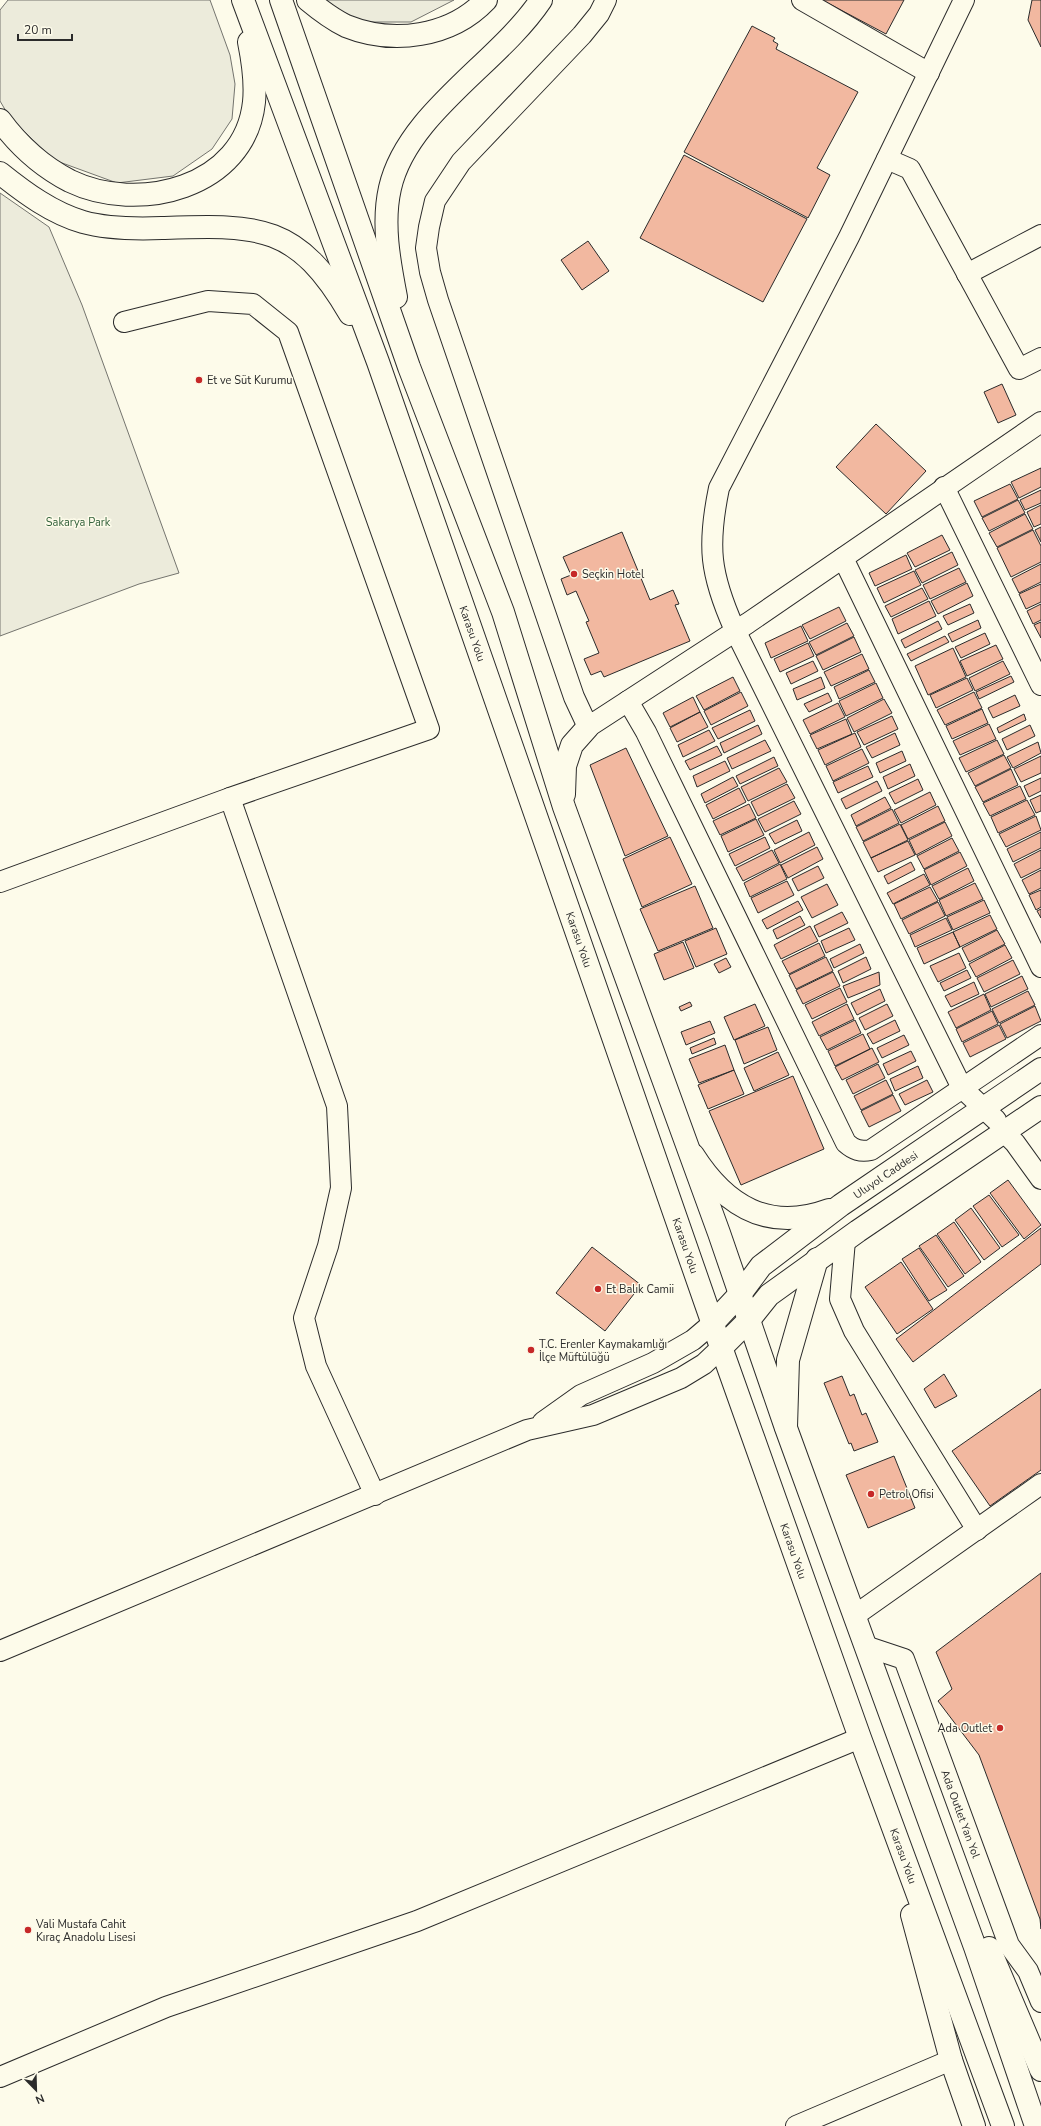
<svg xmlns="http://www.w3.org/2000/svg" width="1041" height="2126" viewBox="0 0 1041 2126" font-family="'Nunito Sans',sans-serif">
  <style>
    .green { fill: #ecebdb; stroke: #74746e }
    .building { fill: #f2b8a0; stroke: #2b2b2b }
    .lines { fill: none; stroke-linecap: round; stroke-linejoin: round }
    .minor-casing { stroke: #2b2b2b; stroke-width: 22 }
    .major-casing { stroke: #2b2b2b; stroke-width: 24 }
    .highway-casing { stroke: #2b2b2b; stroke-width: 24 }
    .minor { stroke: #fdfbea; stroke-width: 20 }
    .major { stroke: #fdfbea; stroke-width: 22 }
    .highway { stroke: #fdfbea; stroke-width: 22 }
    .poi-dot { fill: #c62828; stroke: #fdfbea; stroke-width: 1.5 }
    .labels { text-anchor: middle; stroke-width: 3; stroke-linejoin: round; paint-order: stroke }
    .poi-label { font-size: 11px; fill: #2b2b2b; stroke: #fdfbea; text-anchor: start }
    .park-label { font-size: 11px; fill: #34623c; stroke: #fdfbea }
    .street-label { font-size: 11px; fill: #2b2b2b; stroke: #fdfbea }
  </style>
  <rect width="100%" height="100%" fill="#fdfbea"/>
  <!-- green -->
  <path class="green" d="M8,0H210L230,55L235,84L232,119L212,149L173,176L117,183L54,160L10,118L0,101V10Z
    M321,0H454L411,22H362Z
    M0,193L49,227L82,305L179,573L139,584L0,636Z"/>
  <!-- building -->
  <path class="building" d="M822,0H904L886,34Z
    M1032,0H1041V47L1028,20Z
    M752,26L775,38L773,41L778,44L776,49L858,92L817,168L830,175L808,218L684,152Z
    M684,155L807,219L763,302L640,238Z
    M588,241L609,271L582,290L561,260Z
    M1002,384L1016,415L998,423L984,392Z
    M876,424L926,471L886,514L836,467Z
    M1041,468V487L1019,498L1011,482Z
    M1010,484L1018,499L982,517L974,501Z
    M1041,490V503L1025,510L1020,500Z
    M1018,500L1025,513L989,531L982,518Z
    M1041,505V524L1034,527L1027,512Z
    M1025,514L1033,529L997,547L989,533Z
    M1041,527V542L1035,530Z
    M1033,530L1041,546V562L1011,577L997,548Z
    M622,532L650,600L673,590L679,604L675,605L690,641L604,677L601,671L591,675L584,659L599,653L586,622L589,621L576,591L567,595L561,579L571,575L563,557Z
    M942,535L950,550L915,567L907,553Z
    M952,552L958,565L922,583L915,570Z
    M906,555L912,569L875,586L869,573Z
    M1041,564V582L1019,593L1012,579Z
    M959,568L966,582L930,599L923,585Z
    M914,571L921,585L884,603L877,588Z
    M967,583L973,596L938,614L931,601Z
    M1041,584V602L1026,609L1019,594Z
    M922,588L928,599L891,617L885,606Z
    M929,601L936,616L898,634L892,619Z
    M970,604L974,613L948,625L943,616Z
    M1041,604V620L1033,624L1027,611Z
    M839,607L846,621L810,639L802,625Z
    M978,620L981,628L952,642L948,634Z
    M938,621L942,629L905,648L901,640Z
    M1041,622V638L1034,625Z
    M847,623L854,636L816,655L809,642Z
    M801,626L808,641L771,658L765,643Z
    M985,633L990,644L961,658L955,647Z
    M945,636L949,642L911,661L907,654Z
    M854,637L861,652L823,670L816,656Z
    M808,643L814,656L780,672L774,659Z
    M996,645L1003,659L967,676L960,661Z
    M953,648L966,677L928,695L915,666Z
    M862,654L869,669L831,686L824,672Z
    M813,661L818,671L791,684L786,673Z
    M1003,661L1010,674L975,691L969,678Z
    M869,670L875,682L839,699L834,687Z
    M1011,676L1014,682L979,699L976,692Z
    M733,677L740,691L704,710L696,696Z
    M821,677L825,688L797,700L793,689Z
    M967,678L973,690L936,708L930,695Z
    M876,683L883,698L846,716L839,701Z
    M741,692L748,706L711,725L704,711Z
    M974,692L982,708L945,725L937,710Z
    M828,693L832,701L809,712L804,704Z
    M1015,695L1020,706L993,718L988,708Z
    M693,697L700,712L670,727L663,713Z
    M884,699L892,713L854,732L847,718Z
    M838,703L845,717L810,734L803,720Z
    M982,709L988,723L952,739L946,726Z
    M750,710L755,721L718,739L712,728Z
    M700,712L708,727L677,742L670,728Z
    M1024,714L1026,720L999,733L997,728Z
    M892,716L898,729L864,745L857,732Z
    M846,719L852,734L817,749L810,735Z
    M989,724L996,739L960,755L953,741Z
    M758,725L762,734L724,753L720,743Z
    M1030,725L1035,736L1007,750L1002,739Z
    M709,730L715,741L683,757L678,745Z
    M855,733L861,747L825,765L818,750Z
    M895,733L900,745L872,758L866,747Z
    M765,740L771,751L732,769L727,758Z
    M997,740L1004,754L966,772L959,758Z
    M1038,742L1041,753L1013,768L1007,757Z
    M717,746L722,755L690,770L685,761Z
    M626,748L668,836L625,856L590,765Z
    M862,749L869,763L833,781L826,766Z
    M902,751L906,761L880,773L876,763Z
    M1004,755L1011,768L975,786L968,773Z
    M1041,756V773L1021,782L1014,769Z
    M774,757L778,766L740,784L736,776Z
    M725,761L730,771L697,787L693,776Z
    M910,764L915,776L888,789L883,777Z
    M868,766L873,777L838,793L833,782Z
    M779,768L787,782L748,801L741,787Z
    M1011,769L1018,785L983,802L975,787Z
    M733,777L738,786L705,803L701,794Z
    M1041,778V791L1029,797L1024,786Z
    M918,779L923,790L895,804L889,793Z
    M877,781L882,791L846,809L841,799Z
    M787,784L795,798L758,816L751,802Z
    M1020,786L1026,799L990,816L983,803Z
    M739,788L746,802L713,819L706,805Z
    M930,792L936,805L901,823L894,810Z
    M1041,795V811L1036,813L1030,800Z
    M885,797L891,808L856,826L851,815Z
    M1027,800L1035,815L998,833L991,817Z
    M794,801L801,814L765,832L758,819Z
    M749,804L756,818L720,835L713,821Z
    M938,806L945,821L908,839L901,825Z
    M892,809L899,823L863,841L856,827Z
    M1036,816L1041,830L1006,847L999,834Z
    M756,819L764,835L728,852L721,836Z
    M797,820L802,831L775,844L769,834Z
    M945,822L952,836L916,855L909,840Z
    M900,824L908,840L871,858L863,842Z
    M809,832L815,845L780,863L774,850Z
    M1041,832V848L1013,862L1007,849Z
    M670,837L692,884L642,907L623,859Z
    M765,837L770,848L735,866L729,854Z
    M952,838L959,851L924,869L917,856Z
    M908,841L915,855L878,872L871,858Z
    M817,847L823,859L788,878L781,865Z
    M772,850L779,863L743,881L736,868Z
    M1041,850V868L1021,878L1014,864Z
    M960,852L967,866L931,885L924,870Z
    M911,862L915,870L888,884L884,876Z
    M780,864L787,879L750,897L744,883Z
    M818,866L824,878L798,891L792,879Z
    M968,868L974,881L939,899L932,886Z
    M1041,870V888L1029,894L1022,880Z
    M924,874L930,885L893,904L887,893Z
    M787,881L794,895L758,913L751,898Z
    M975,883L983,899L946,916L939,900Z
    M827,884L838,905L812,918L801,897Z
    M695,886L713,928L658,951L640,909Z
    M930,887L938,901L901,919L894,904Z
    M1041,890V907L1036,910L1029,895Z
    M984,900L990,913L953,930L947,917Z
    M798,901L803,910L767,929L762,920Z
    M938,902L945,916L909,934L902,920Z
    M1041,909V918L1037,911Z
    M842,912L848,923L819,937L814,926Z
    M990,915L997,929L960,947L953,932Z
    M800,916L805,925L777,939L773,930Z
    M946,918L952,930L915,947L910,935Z
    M810,926L818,941L781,959L774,945Z
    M716,928L727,954L696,967L685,941Z
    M849,928L855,940L826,953L821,941Z
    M997,930L1005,944L969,962L962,948Z
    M953,932L960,947L924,964L917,948Z
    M683,942L694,968L664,980L654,954Z
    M819,943L825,956L789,974L782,961Z
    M860,944L864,953L834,968L830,959Z
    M1005,945L1012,958L976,977L969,964Z
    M959,953L966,968L938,982L930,966Z
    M826,957L833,971L796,989L789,975Z
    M866,957L871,969L843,983L838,971Z
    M726,958L731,967L719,973L714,964Z
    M1013,960L1020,974L984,992L977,978Z
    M967,970L971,978L944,991L940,983Z
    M833,972L840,986L803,1004L796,990Z
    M879,972L880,985L848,998L843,986Z
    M1022,976L1028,989L991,1007L985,994Z
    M974,982L979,994L951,1007L945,996Z
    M840,988L847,1002L812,1019L805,1005Z
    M880,989L885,1001L857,1015L851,1003Z
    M1028,991L1035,1005L999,1023L992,1009Z
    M984,994L991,1010L956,1028L948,1012Z
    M690,1002L692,1006L681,1011L679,1007Z
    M755,1004L765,1026L734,1040L724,1017Z
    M847,1004L854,1019L819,1036L812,1022Z
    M887,1004L893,1016L865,1030L859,1018Z
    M1035,1006L1041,1021L1007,1038L1000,1024Z
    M992,1011L998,1024L962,1042L956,1029Z
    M855,1020L861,1033L827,1050L820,1037Z
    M895,1020L900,1031L873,1044L867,1034Z
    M710,1021L715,1033L686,1045L681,1032Z
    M999,1025L1006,1039L970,1057L963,1043Z
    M768,1027L777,1050L744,1064L735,1040Z
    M863,1034L870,1049L835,1066L828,1051Z
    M904,1035L909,1045L882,1058L877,1048Z
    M714,1038L716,1044L692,1054L690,1048Z
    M725,1045L734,1070L699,1083L689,1059Z
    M872,1048L879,1062L842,1080L835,1067Z
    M911,1051L916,1061L888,1075L883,1064Z
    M778,1052L789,1075L754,1091L744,1068Z
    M878,1064L885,1078L853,1094L846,1080Z
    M918,1066L923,1078L895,1091L890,1079Z
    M734,1070L744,1094L708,1109L698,1085Z
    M793,1076L824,1149L741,1185L709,1111Z
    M886,1080L893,1094L861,1110L854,1096Z
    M927,1080L933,1092L905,1105L899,1094Z
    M893,1095L901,1111L869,1127L861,1111Z
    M1008,1180L1041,1225L1024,1239L990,1193Z
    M989,1195L1019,1235L1002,1247L973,1206Z
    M971,1208L1000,1248L984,1260L955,1220Z
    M954,1222L981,1262L965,1274L937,1234Z
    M1041,1228V1264L913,1362L896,1339Z
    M936,1235L964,1276L948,1287L919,1246Z
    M592,1247L641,1285L605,1331L556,1293Z
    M919,1248L947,1290L929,1301L902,1259Z
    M901,1262L933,1309L897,1334L865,1287Z
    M944,1374L957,1396L935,1408L924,1389Z
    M842,1376L850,1396L854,1394L862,1415L866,1413L878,1442L854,1451L851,1443L849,1444L824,1383Z
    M1041,1389V1470L990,1506L952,1451Z
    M894,1456L915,1508L868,1528L846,1475Z
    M1041,1573V1929L1040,1919L979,1755L938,1701L952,1689L936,1652Z"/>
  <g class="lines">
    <defs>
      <g id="minor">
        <path d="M606,0L599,14L582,35L461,162L435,201L429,227L426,248L430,272L438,300L574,697L588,727L748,623L1041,422"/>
        <path d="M802,0L929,73"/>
        <path d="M964,0L849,237L719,488C707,546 710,574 734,628L962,1088L996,1120"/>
        <path d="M887,159L910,169L1019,369L1041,358"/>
        <path d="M967,274L1041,235"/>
        <path d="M124,322L208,301L253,304L288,332L429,729L230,798L337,1106L341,1188L328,1246L304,1318L316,1366L375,1495"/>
        <path d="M944,487L1041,685"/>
        <path d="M843,558L1041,967"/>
        <path d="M628,701L646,732L846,1143C854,1150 860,1152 871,1150L1041,1035"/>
        <path d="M0,882L230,798"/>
        <path d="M1003,1131L1015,1143L1041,1179"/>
        <path d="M845,1240L840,1299L854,1331L977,1530"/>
        <path d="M543,1422L581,1395L653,1363L693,1340L713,1323"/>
        <path d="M854,1616L1041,1484"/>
        <path id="s1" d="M865,1646L904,1659L1009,1945L1028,1971L1041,2002"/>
        <path d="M0,1651L527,1430L593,1415L681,1378L704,1364L722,1347"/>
        <path d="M0,2077L166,2007L417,1921L860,1738"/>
        <path d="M796,2126L951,2060"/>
      </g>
      <g id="major">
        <path d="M693,1155C726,1207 769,1232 829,1210"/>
        <path id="s2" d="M713,1323L741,1293L761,1266L841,1205L1041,1069"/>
        <path d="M722,1347L749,1320L769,1295L858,1231L1041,1107"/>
        <path d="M786,1427L788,1360L817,1259"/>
        <path d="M951,2060L974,2126"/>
      </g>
      <g id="highway">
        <path id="s3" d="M243,0L378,362L716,1333L860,1738L1003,2126"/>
        <path d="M281,0L409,367L503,612L564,807L719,1233L786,1428L975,1947L1036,2126"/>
        <path d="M308,0C320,10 332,19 346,26C393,45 451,37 486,0"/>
        <path d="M0,120C19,146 41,166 70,181C138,214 245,188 254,102C256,82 253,62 249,42"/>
        <path d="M0,173C25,193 52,213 83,222C108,229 136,229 162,228C259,225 297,223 350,314"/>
        <path d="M396,297C389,261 382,223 390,188C407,113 499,63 541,0"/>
        <path d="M564,794L565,766L572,745L588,727"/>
        <path d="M912,1915L951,2060"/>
        <path d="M989,1948L1041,2070"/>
      </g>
    </defs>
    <!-- minor casing -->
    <use href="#minor" class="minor-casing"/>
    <!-- major casing -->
    <use href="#major" class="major-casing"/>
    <!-- highway casing -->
    <use href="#highway" class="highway-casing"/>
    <!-- minor -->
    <use href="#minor" class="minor"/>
    <!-- major -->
    <use href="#major" class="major"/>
    <!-- highway -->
    <use href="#highway" class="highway"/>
  </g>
  <!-- markers -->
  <g class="poi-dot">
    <circle cx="199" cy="380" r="4"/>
    <circle cx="574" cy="574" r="4"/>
    <circle cx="598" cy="1289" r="4"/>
    <circle cx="531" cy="1350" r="4"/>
    <circle cx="871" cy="1494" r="4"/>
    <circle cx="1000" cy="1728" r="4"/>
    <circle cx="28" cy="1930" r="4"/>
  </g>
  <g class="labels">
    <!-- poi labels -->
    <g class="poi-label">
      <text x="207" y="384">Et ve Süt Kurumu</text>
      <text x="582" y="578">Seçkin Hotel</text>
      <text x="606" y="1293">Et Balık Camii</text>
      <text x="539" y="1348">T.C. Erenler Kaymakamlığı<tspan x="539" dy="13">İlçe Müftülüğü</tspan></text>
      <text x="879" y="1498">Petrol Ofisi</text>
      <text x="992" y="1732" text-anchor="end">Ada Outlet</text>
      <text x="36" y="1928">Vali Mustafa Cahit<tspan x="36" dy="13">Kıraç Anadolu Lisesi</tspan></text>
    </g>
    <!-- park labels -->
    <g class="park-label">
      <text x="78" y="526">Sakarya Park</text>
    </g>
    <!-- street labels -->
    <g class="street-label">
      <text dy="4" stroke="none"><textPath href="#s3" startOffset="674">Karasu Yolu</textPath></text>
      <text dy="4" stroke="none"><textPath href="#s3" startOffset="998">Karasu Yolu</textPath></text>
      <text dy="4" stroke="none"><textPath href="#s2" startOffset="229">Uluyol Caddesi</textPath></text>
      <text dy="4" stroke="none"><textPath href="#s3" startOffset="1322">Karasu Yolu</textPath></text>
      <text dy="4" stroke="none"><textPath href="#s3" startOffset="1646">Karasu Yolu</textPath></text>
      <text dy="4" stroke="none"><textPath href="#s1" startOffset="206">Ada Outlet Yan Yol</textPath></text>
      <text dy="4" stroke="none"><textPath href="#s3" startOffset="1970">Karasu Yolu</textPath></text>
    </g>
  </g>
  <!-- north arrow -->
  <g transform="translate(36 2090) rotate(157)" stroke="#fdfbea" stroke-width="3" paint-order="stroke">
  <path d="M0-3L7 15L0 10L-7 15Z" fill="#2b2b2b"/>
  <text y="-6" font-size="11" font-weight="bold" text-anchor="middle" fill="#2b2b2b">N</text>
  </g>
  <!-- scale -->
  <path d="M18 34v6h54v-6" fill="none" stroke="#2b2b2b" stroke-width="2"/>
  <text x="24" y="34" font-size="12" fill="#2b2b2b" stroke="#fdfbea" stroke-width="3" paint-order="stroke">20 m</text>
</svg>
